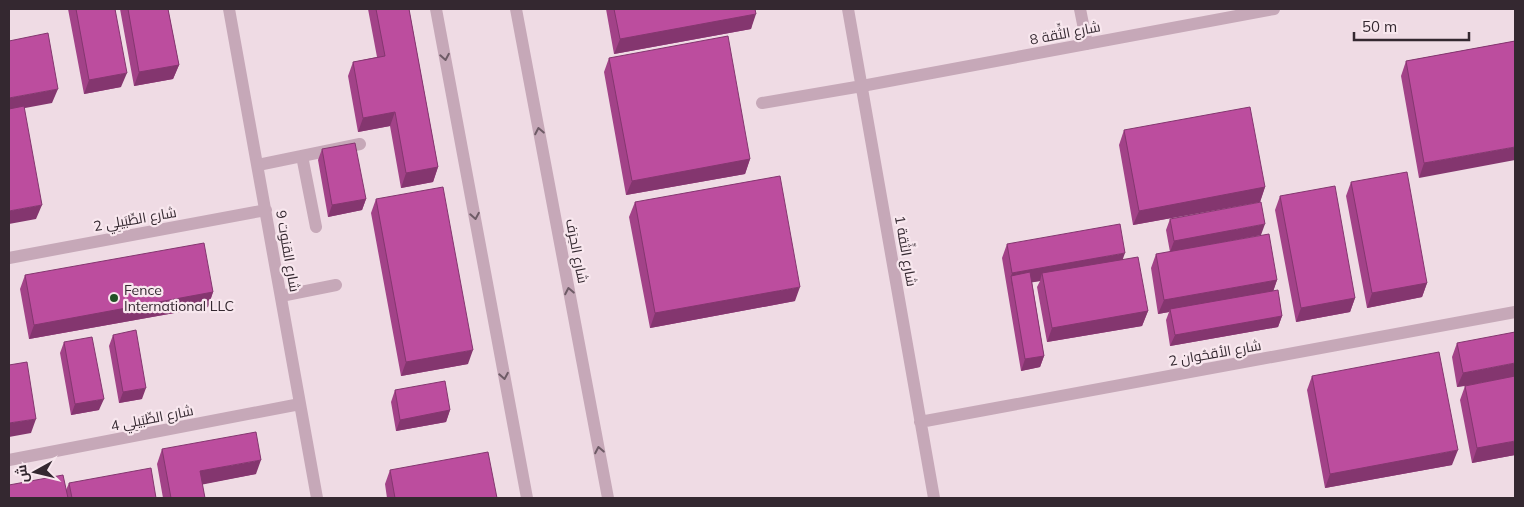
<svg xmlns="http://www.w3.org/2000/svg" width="1524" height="507" viewBox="0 0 1524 507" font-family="Mulish,Cairo,sans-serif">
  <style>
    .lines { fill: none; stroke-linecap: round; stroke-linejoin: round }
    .minor { stroke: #c6a8b8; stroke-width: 12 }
    .wall { fill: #a24288 }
    .shaded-wall { fill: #84366f }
    .building { fill: #bc4d9e; stroke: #84366f }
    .oneway { stroke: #6e5b66 }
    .poi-dot { fill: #215225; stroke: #f8e7ee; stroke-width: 2 }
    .labels { text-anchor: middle; stroke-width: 4.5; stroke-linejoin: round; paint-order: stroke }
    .street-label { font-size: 14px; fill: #342830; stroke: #f8e7ee }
    .poi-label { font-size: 14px; fill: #342830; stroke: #f8e7ee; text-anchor: start }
  </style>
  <rect width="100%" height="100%" fill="#efdbe4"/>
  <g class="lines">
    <!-- minor -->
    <path class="minor" d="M229,9L317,498
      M436,9L527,498
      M516,9L608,498
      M848,9L934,498
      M1080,9L1087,44
      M762,103L862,86L1274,9
      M302,156L316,227
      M258,165L360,144
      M9,258L266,210
      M281,296L336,285
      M920,422L1515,312
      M9,460L300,404"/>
  </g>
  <!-- wall -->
  <path class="wall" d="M68,9H115L121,87L84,94Z
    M120,9H168L179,65L173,79L134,86Z
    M368,9H409L438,167L433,182L401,188L390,126L358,132L348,76L353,62L377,57Z
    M606,9H755L751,29L614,54Z
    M1515,41L1419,178L1401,76L1406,61Z
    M609,58L750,159L745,174L626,195L604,72Z
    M1124,130L1265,187L1260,202L1133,225L1119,145Z
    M322,149L366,199L362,210L328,217L318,160Z
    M1351,182L1427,283L1422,297L1367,308L1346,196Z
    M1280,196L1355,298L1350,312L1296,322L1275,210Z
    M376,199L468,364L401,376L371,213Z
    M635,202L795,301L650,328L629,217Z
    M1170,219L1261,235L1198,247L1277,280L1273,291L1282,316L1278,327L1170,346L1166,320L1169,312L1158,314L1151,268L1156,254L1170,252L1166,230Z
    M1007,244L1123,259L1148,311L1142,326L1047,342L1037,287L1040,281L1032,282L1044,356L1040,367L1021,371L1002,258Z
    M25,275L213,292L208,307L29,339L20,289Z
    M113,335L142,399L119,403L109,346Z
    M64,342L99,410L71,415L60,353Z
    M1457,343L1515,455L1472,463L1460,400L1465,386L1457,387L1452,357Z
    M1312,376L1452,465L1325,488L1307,390Z
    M395,390L450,410L446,422L396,431L391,402Z
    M162,449L256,474L202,484L205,498H163L157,464Z
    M390,470L497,498H387L385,484Z
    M69,483L156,498H9L66,490Z"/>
  <!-- shaded-wall -->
  <path class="shaded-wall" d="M756,14L751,29L614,54L620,39Z
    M179,65L173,79L134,86L139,72Z
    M127,73L121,87L84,94L89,80Z
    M58,89L52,103L9,111V98Z
    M395,112L390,126L358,132L363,118Z
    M1515,147V160L1419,178L1424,163Z
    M750,159L745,174L626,195L632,181Z
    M438,167L433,182L401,188L406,173Z
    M1265,187L1260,202L1133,225L1139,211Z
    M366,199L362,210L328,217L332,205Z
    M42,205L36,219L9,224V211Z
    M1265,224L1261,235L1170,252L1174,241Z
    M1125,253L1120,267L1042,273L1040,281L1012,286L1011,276L1012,273Z
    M1277,280L1272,295L1170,309L1169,312L1158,314L1164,300Z
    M1427,283L1422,297L1367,308L1372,293Z
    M800,287L795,301L650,328L655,313Z
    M213,292L208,307L29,339L34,325Z
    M1355,298L1350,312L1296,322L1301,308Z
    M1148,311L1142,326L1047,342L1052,328Z
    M1282,316L1278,327L1170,346L1175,335Z
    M473,350L468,364L401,376L406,362Z
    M1044,356L1040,367L1021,371L1025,359Z
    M1515,363V377L1457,387L1463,373Z
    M146,388L142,399L119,403L123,392Z
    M104,399L99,410L71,415L75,404Z
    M450,410L446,422L396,431L400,420Z
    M36,419L31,433L9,437V423Z
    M1515,441V455L1472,463L1477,448Z
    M1458,450L1452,465L1325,488L1330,474Z
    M261,460L256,474L195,486L200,471Z"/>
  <!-- building -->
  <path class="building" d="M76,9H115L127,73L89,80Z
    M128,9H168L179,65L139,72Z
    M376,9H409L438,167L406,173L395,112L363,118L353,62L385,56Z
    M614,9H755L756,14L620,39Z
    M48,33L58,89L9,98V41Z
    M728,36L750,159L632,181L609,58Z
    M1515,41V147L1424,163L1406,61Z
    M24,106L42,205L9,211V109Z
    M1250,107L1265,187L1139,211L1124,130Z
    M355,143L366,199L332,205L322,149Z
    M1407,172L1427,283L1372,293L1351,182Z
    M780,176L800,287L655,313L635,202Z
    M1335,186L1355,298L1301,308L1280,196Z
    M443,187L473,350L406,362L376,199Z
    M1261,202L1265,224L1174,241L1170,219Z
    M1120,224L1125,253L1012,273L1007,244Z
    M1269,234L1277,280L1164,300L1156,254Z
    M204,243L213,292L34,325L25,275Z
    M1138,257L1148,311L1052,328L1042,273Z
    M1030,272L1044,356L1025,359L1011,276Z
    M1278,290L1282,316L1175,335L1170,309Z
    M136,330L146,388L123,392L113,335Z
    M1515,332V363L1463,373L1457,343Z
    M92,337L104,399L75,404L64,342Z
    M1439,352L1458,450L1330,474L1312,376Z
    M27,362L36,419L9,423V365Z
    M1515,376V441L1477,448L1465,386Z
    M445,381L450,410L400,420L395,390Z
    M256,432L261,460L200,471L205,498H171L162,449Z
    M488,452L497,498H395L390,470Z
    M151,468L156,498H72L69,483Z
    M63,475L68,498H9V485Z"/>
  <!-- one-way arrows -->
  <defs><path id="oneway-chevron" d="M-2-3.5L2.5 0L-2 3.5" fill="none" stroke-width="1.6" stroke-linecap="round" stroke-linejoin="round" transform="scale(1.25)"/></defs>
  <g class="oneway">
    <use href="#oneway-chevron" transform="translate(445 57) rotate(80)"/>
    <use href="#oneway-chevron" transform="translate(539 131) rotate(-101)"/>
    <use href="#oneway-chevron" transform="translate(475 216) rotate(80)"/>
    <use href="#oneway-chevron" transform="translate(569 291) rotate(-101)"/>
    <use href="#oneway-chevron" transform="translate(504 376) rotate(80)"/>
    <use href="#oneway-chevron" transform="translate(599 450) rotate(-101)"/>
  </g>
  <!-- markers -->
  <circle class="poi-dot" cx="114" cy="298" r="5"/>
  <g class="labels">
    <!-- street labels -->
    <g class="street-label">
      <text transform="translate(1065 33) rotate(-11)" y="5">شارع الثِّقة 8</text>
      <text transform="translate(135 219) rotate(-10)" y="5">شارع الطِّبَيلِي 2</text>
      <text transform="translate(288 251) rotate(80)" y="5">شارع القنوت 9</text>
      <text transform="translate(577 251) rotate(79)" y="5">شارع الحِرَف</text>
      <text transform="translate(906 251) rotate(80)" y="5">شارع الثِّقة 1</text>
      <text transform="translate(1215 353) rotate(-10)" y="5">شارع الأقحُوان 2</text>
      <text transform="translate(152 418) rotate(-11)" y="5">شارع الطِّبَيلِي 4</text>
    </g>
    <!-- poi labels -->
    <g class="poi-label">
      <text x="124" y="295">Fence<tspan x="124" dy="16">International LLC</tspan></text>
    </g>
  </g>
  <!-- border -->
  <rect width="1524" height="507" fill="none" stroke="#342830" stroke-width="20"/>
  <!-- north arrow -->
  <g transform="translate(35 472) rotate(262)" stroke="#f8e7ee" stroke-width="4" paint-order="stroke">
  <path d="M0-4L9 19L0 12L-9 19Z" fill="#342830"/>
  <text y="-8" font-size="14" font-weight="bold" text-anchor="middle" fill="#342830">ش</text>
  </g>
  <!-- scale -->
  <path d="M1354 32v8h115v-8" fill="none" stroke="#342830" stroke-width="2.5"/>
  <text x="1362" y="32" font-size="15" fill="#342830" stroke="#f8e7ee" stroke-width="4" paint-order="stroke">50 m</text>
</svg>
